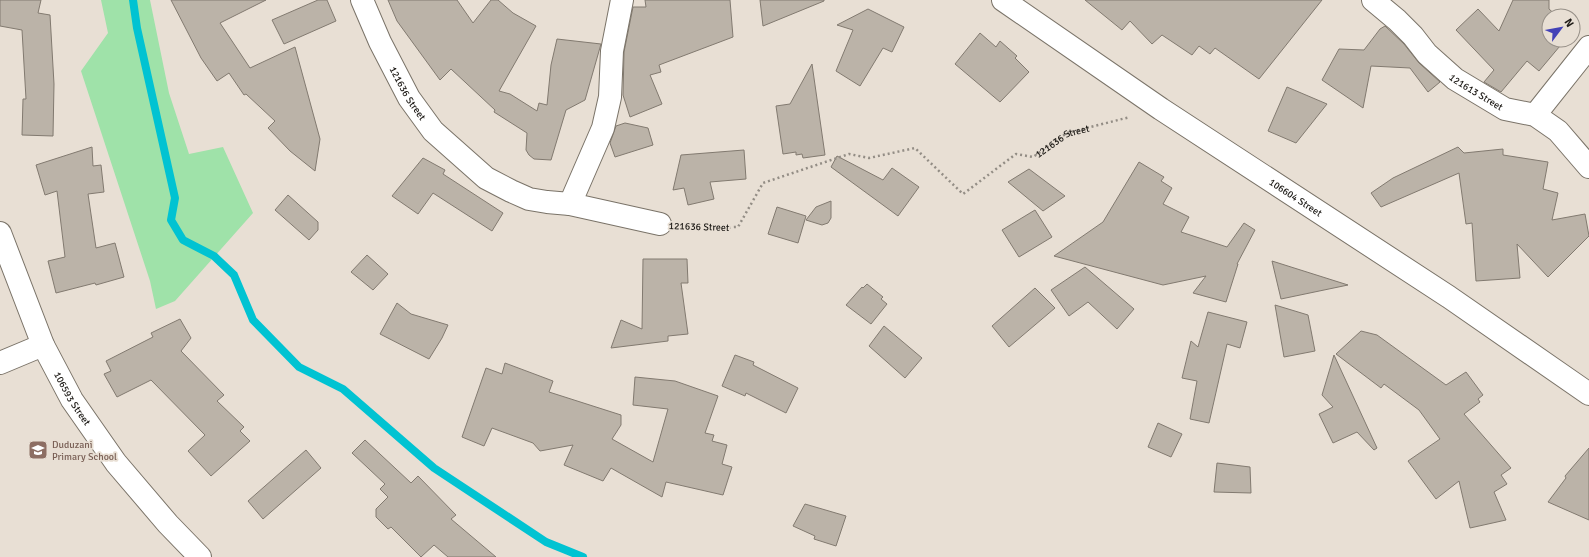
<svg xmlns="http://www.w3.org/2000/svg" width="1589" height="557" viewBox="0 0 1589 557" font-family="Signika,sans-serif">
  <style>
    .green { fill: #9fe2a9 }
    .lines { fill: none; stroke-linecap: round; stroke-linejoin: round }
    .stream { stroke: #01c3d2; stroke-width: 8 }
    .building { fill: #bbb3a8; stroke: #827a70 }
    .street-casing { stroke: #7a7368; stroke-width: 24 }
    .path { stroke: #938d85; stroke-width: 2.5; stroke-dasharray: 2 3; stroke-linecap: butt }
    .street { stroke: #fff; stroke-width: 22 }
    .labels { text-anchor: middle; stroke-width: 3.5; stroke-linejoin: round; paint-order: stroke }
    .street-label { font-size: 10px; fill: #1d1a16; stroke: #e8dfd4 }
    .education-label { font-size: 10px; fill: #785e54; stroke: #e8dfd4; text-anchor: start }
  </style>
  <rect width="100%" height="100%" fill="#e8dfd4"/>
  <!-- green -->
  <path class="green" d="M101,0H150L169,93L189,154L223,147L253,213L175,301L156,309L150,281L81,71L108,33Z"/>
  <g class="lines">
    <!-- stream -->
    <path class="stream" d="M133,0L137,28L175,198L171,220L183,240L214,256L234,275L253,320L299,367L343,389L434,468L546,542L583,557"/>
  </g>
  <!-- building -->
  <path class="building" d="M0,0H41L38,13L50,15L54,84L53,136L22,135L23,99H26L22,30L0,26Z
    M171,0H266L220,23L250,68L295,47L320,139L315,171L290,151L268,128L275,121L246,94L244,95L229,73L217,81L201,58Z
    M318,0H327L336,21L284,44L272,20Z
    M388,0H457L473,23L491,0H498L513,13L536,26L499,91L510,94L537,111L539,103L547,105L551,65L557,39L601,44L585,100L566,110L551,160L534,159L529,155L526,150L527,133L494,112L495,110L451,69L440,80L397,21Z
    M645,0H730L733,37L659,65L661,72L650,75L662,104L630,117L623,95L624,52L633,7H646Z
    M760,0H824V1L763,26Z
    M1085,0H1322L1259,79L1215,48L1210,54L1199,46L1192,55L1162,35L1152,44L1130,21L1122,30Z
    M1513,0H1549V9L1557,16H1549V40H1565L1539,71L1527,61L1501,92L1484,82L1494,70L1456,30L1478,9L1499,31Z
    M868,9L904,27L892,52L883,48L860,86L836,71L853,30L837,25Z
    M1385,26L1404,44L1419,63L1440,82L1428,92L1410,68L1371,66L1363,108L1322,80L1339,49L1364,50L1380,29Z
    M980,33L996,47L1000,41L1017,56L1015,58L1029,72L1000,102L955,64Z
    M812,64L825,155L803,158L802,154L796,155V152L783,154L776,106L790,104Z
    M1287,87L1327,104L1296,143L1268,131Z
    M625,123L648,128L653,145L615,157L610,143L616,126Z
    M92,147L93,166L101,165L104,192L88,194L96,248L115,243L124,277L96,285L95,283L56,293L48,261L65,257L57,191L45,195L36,165Z
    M1458,147L1464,153L1503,149V155L1548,162L1543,189L1558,193L1552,220L1585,214L1589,236L1548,277L1517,244L1520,278L1476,281L1472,223L1466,224L1459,173L1381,207L1371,193L1393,178Z
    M744,150L746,179L710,182L714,199L688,205L684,188L673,190L681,155Z
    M837,156L883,180L892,168L919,187L898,216L831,167Z
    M423,158L445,170L443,174L503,213L492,231L433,193L418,214L392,196Z
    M1139,162L1164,177L1161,181L1172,188L1163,204L1189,217L1181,232L1227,247L1244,223L1255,230L1237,264H1238L1226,302L1193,293L1206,276L1163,285L1054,256L1103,222Z
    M1029,169L1065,196L1043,211L1008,182Z
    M288,195L318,222V230L309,240L275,210Z
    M831,201V218L828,223L822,225L806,220L816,207Z
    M777,207L806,216L798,243L768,234Z
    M1035,210L1052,237L1019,257L1002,230Z
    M367,255L388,274L373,290L351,272Z
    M643,259H687L688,283H681L688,334L668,336V341L611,348L621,320L642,329Z
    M1272,261L1348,285L1281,299Z
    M1085,267L1134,309L1117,329L1088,302L1069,316L1051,290Z
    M867,284L883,297L881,299L887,304L871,324L846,305L862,287L863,288Z
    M1035,288L1055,308L1009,347L992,326Z
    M397,303L411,314L448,325L442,338L429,359L380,334Z
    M1275,305L1308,315L1315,351L1284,357Z
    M1208,312L1247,322L1240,348L1227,344L1209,423L1190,419L1197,381L1182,378L1191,341L1198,347Z
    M180,319L191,338L181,351L224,395L217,401L244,427L240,431L250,441L211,476L188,451L205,435L151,380L117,397L104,374L111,371L106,361L153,337L151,333Z
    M884,326L922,358L905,378L869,346Z
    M1361,331L1377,335L1446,385L1466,372L1483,395L1478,399L1480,402L1464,414L1511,468L1501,475L1507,484L1494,492L1506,520L1470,528L1459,481L1436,499L1408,461L1440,439L1419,410L1384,384L1381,388L1336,354Z
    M735,355L754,362L753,365L798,388L786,413L746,393L745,396L722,386Z
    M1334,355L1377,448L1374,450L1357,432L1333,443L1319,414L1333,407L1322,395Z
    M505,363L553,381L549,392L621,415V425L612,439L653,462L668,409L633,405L635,377L675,381L718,396L705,433L714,435L712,441L727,445L722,464L732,467L723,495L666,482L662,497L611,468L603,481L564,465L573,445L540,451L533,443L492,428L484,446L462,437L486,368L502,374Z
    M1158,423L1182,434L1171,457L1148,447Z
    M365,440L411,483L418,476L456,515L451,519L496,557H448L434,545L421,557L391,527L388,529L376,517V509L388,497L380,489L385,484L352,453Z
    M1589,448V520L1548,502L1566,478L1565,476Z
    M306,450L321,468L263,519L248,501Z
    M1217,463L1250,467L1251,493L1214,492Z
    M805,504L846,516L836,546L814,539L815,536L793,526Z"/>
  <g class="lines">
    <defs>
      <g id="street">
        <path id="s2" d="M362,0L380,42L409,98L433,131L486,178L511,191L529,199L547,202L570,204L660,224"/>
        <path id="s3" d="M1003,0L1161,109L1449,297L1589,394"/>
        <path id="s4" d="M1373,0L1397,20L1413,36L1427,54L1455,79L1505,109L1535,115L1558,131L1589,167"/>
        <path d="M1535,115L1589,47"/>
        <path d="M570,204L603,128L610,97L612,51L622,0"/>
        <path id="s5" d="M0,233L43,345L72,400L116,463L168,524L200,557"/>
        <path d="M0,363L43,345"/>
      </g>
    </defs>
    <!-- street casing -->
    <use href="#street" class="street-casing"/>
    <!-- path -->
    <path class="path" id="s1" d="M684,226L700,228L738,227L763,183L849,154L869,158L915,148L963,194L1016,154L1033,157L1067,133L1130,117"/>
    <!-- street -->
    <use href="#street" class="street"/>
  </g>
  <!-- icons -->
  <defs>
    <symbol id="school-square" viewBox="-11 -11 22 22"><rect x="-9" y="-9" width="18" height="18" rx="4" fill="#8d6e63" stroke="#e8dfd4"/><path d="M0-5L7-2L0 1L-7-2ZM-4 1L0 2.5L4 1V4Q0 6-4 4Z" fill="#fff"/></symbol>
  </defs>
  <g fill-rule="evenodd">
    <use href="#school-square" x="27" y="439" width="22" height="22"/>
  </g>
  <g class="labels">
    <!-- street labels -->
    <g class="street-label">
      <text dy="4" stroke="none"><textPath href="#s4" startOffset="139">121613 Street</textPath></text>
      <text dy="4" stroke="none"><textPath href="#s2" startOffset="104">121636 Street</textPath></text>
      <text dy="4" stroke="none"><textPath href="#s1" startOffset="447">121636 Street</textPath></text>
      <text dy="4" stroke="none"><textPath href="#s3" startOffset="353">106604 Street</textPath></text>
      <text transform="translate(699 226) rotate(2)" y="4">121636 Street</text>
      <text dy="4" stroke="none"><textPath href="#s5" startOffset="181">106593 Street</textPath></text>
    </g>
    <!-- education labels -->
    <g class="education-label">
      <text x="52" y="448">Duduzani<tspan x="52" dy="12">Primary School</tspan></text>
    </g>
  </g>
  <!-- north arrow -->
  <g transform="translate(1561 28) rotate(58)"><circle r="19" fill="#e8dfd4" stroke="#979088"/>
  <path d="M0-3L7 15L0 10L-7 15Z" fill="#4342b7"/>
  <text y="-6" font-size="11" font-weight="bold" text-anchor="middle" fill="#1d1a16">N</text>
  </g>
</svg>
